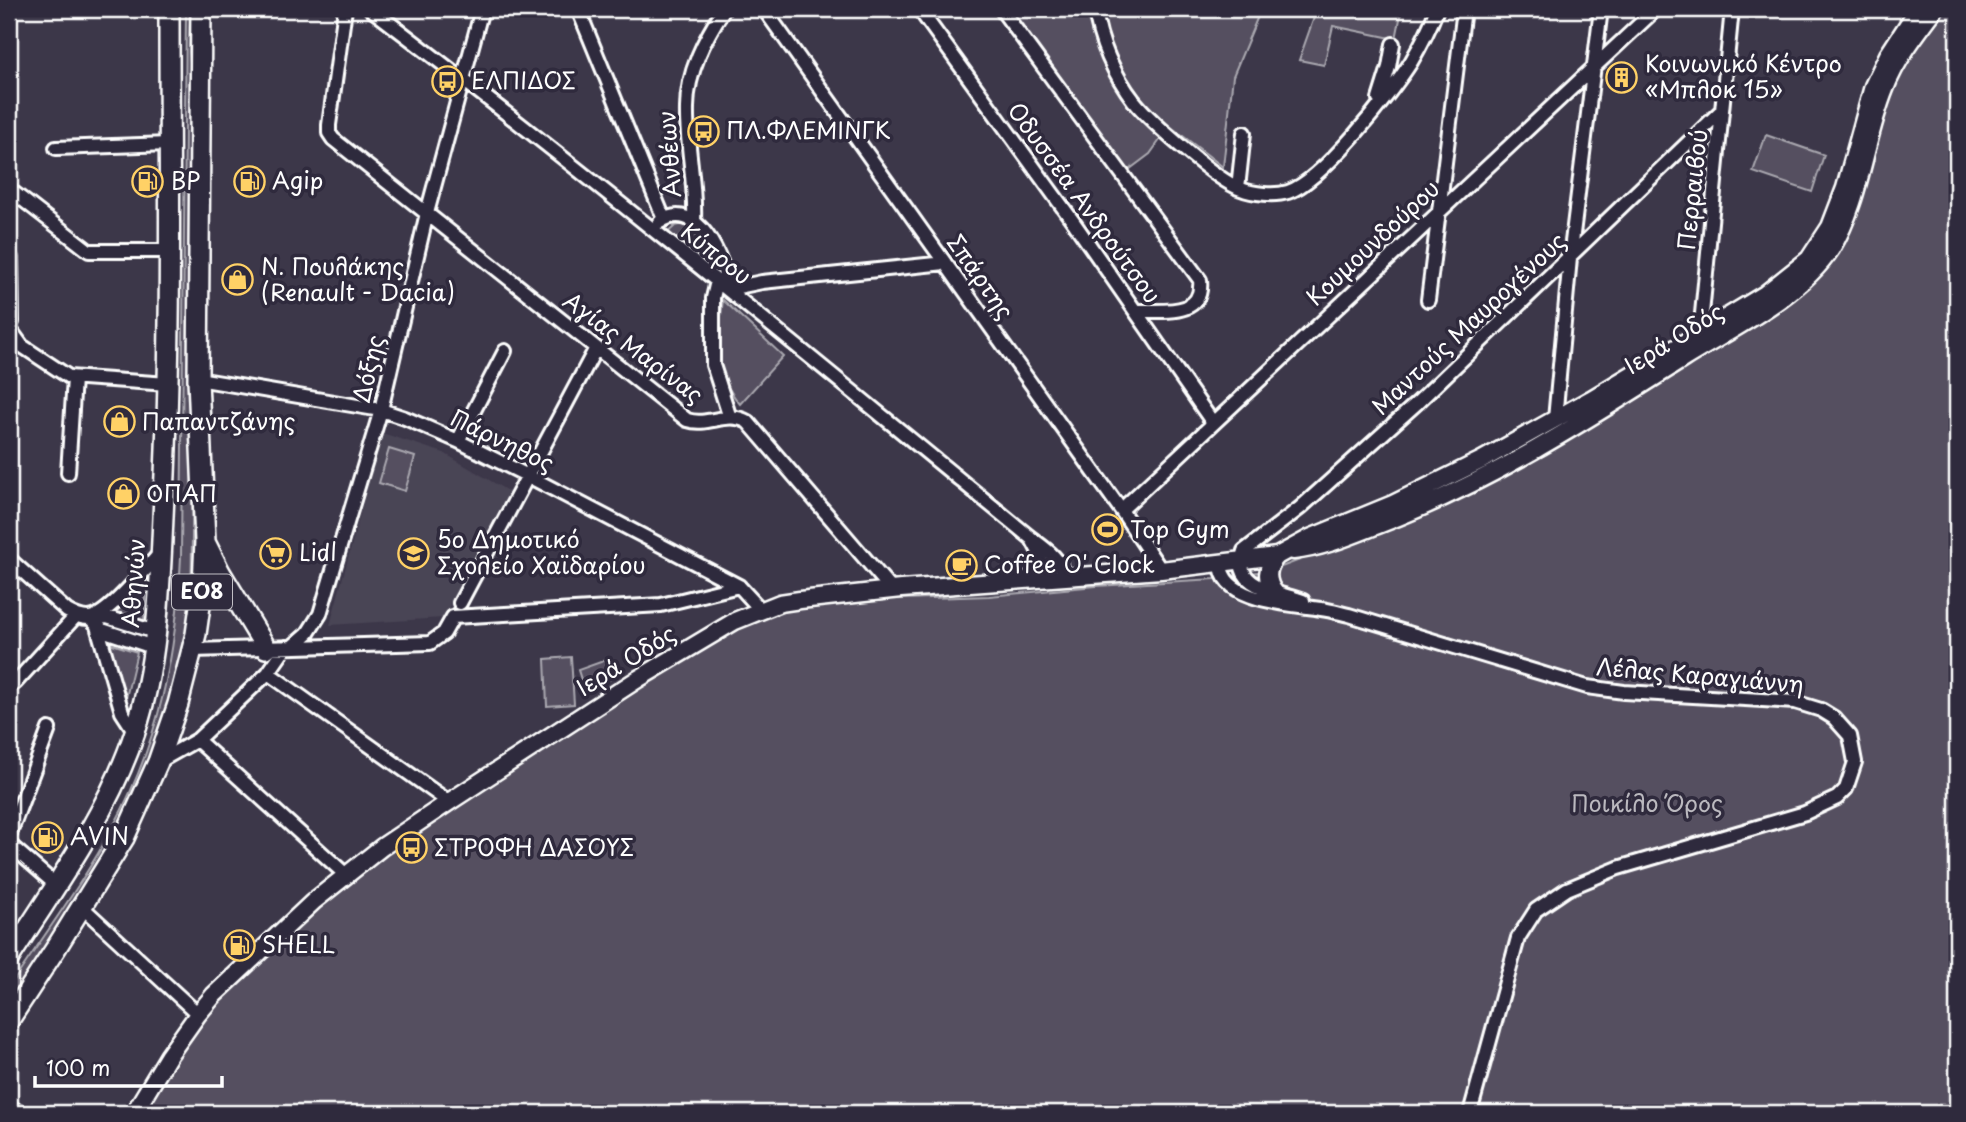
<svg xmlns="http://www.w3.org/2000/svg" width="1966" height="1122" viewBox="0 0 1966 1122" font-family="'Playpen Sans',sans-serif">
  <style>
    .built { fill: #494455 }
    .green { fill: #555060; stroke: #aaa8b0; stroke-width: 2 }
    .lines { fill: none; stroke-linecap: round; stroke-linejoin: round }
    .minor-casing { stroke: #fff; stroke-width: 18 }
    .major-casing { stroke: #fff; stroke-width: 21 }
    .highway-casing { stroke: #fff; stroke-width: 24 }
    .minor { stroke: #2f2a3d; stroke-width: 12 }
    .major { stroke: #2f2a3d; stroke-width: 16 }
    .highway { stroke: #2f2a3d; stroke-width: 19 }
    .labels { text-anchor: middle; stroke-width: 7; stroke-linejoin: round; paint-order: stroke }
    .shield { fill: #2f2a3d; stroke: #c1bfc5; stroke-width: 2 }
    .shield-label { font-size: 21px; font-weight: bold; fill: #fff }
    .poi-label { font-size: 23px; fill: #fff; stroke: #2f2a3d; text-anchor: start }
    .street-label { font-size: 23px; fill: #fff; stroke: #2f2a3d }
    .park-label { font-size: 23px; fill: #bbb9bf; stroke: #2f2a3d }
  </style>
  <rect width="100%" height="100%" fill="#3c3749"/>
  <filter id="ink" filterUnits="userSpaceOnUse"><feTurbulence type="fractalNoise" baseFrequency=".0143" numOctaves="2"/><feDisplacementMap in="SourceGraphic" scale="14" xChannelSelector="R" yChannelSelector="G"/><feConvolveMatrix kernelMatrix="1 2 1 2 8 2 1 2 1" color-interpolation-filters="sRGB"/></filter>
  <g filter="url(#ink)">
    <!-- built -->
    <path class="built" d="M382,433L444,453L511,493L443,618L330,625Z"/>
    <!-- green -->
    <path class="green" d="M186,9H190L189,52L197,136L191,619L171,699L154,753L118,833L9,1009V988C44,935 83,883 113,827C159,742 177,652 181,556Z
      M1016,9H1261L1233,76L1223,167L1170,126L1150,154L1126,172L1016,17Z
      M1317,9H1402L1396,39L1333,26L1324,65L1299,60Z
      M1943,9H1957V1113H134L184,1033L382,847L761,610L872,600L989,596L1096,586L1215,579L1276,569L1405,520L1789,296L1894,83L1918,42Z
      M1766,135L1824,155L1812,192L1753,172Z
      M684,224L714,252L718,268L713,274L664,236L675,226Z
      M723,300L783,356L740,404C711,370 718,342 723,300Z
      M389,449L415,457L405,491L379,483Z
      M146,576L144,622L115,611Z
      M109,643L137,652L126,698Z
      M571,657L574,704L547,706L545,659Z
      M609,659L616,677L584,689L578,670Z"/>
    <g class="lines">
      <defs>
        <path id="minor" d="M345,9L329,125V133L333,139L687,420C709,427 727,410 748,422L892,590
          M371,9C595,179 813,359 1031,538C1047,550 1060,558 1066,578
          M578,9L664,219
          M764,9L1121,510L1161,570
          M919,9L1072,220L1213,423
          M1001,9L1200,280C1204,318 1162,310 1136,311
          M1095,9C1099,41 1114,75 1134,101C1151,122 1216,180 1241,189C1253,194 1275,196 1288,192C1321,182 1392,92 1411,62C1421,45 1430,27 1437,9
          M1379,99L1389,67L1393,44
          M56,148L169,144
          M1238,188L1244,133
          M9,189L89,251H169
          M694,221C696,183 686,146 687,108C687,72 705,38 724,9
          M660,222C698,196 725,261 728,289
          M9,255L11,258L12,322L9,327
          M717,281L713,298V365L729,415
          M728,289L762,282L945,263
          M1428,300L1464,9
          M9,328L22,346L69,377L168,384
          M1700,334L1732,9
          M198,379L381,410L405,418L458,441L528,476L739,586L761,610
          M1555,419L1570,258L1601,9
          M458,441L505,351
          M68,473L74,378
          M1121,510L1656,9
          M1033,541L1041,556L1040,580
          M9,559L67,611C74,615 81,618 88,618C107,618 148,566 162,551
          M1221,564C1222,603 1294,604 1321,609C1330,610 1340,613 1349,615L1587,687L1624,692L1795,702L1821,710L1834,718L1850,736L1855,762L1846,789L1837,798L1805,813L1618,868L1567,889L1536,910L1518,938L1470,1113
          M1303,601C1280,592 1230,588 1244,551L1300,508L1417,403L1721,111
          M460,603L596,348
          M97,626L122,712L135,732
          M293,646L308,633L320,614L347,523L381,410L427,213L482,9
          M153,647L102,630L91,619L107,617L155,632
          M192,650L430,643L444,633L453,617L661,605L739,586
          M268,673L449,802
          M15,683L76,616
          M197,740L346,875
          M158,762L197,740L268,673L286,647
          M9,836L49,729
          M9,844L55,884
          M82,907L198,1014
          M9,1105L19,1113"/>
        <path id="major" d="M1293,551C1322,548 1350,536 1378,525C1489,483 1589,419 1688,356C1735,327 1800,296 1831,249C1861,200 1864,141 1885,89C1896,60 1916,34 1935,9
          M1275,593C1265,580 1266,567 1277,556
          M134,1113L169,1055L198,1014L214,995L314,901L382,847L449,802L638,679L735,621L780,603L800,600L901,589L1161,570L1277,556L1310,538L1393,504L1482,460L1591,399L1765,294L1809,259L1830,227L1845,188L1873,86L1888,55L1918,9"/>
        <path id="highway" d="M205,542L220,572L266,648
          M9,958C54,888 109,812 135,732C160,657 160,575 164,496C172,334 169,171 169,9
          M9,1020L56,948L124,838L158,762L178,704L196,634L203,585L205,541L198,379L201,9"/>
      </defs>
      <!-- minor casing -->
      <use href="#minor" class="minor-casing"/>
      <!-- major casing -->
      <use href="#major" class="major-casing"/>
      <!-- highway casing -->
      <use href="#highway" class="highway-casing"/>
      <!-- minor -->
      <use href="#minor" class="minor"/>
      <!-- major -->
      <use href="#major" class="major"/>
      <!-- highway -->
      <use href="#highway" class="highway"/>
    </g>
  </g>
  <!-- icons -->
  <defs>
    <symbol id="building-ring" viewBox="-11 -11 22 22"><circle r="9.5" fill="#2f2a3d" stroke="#ffd166" stroke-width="1.5"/><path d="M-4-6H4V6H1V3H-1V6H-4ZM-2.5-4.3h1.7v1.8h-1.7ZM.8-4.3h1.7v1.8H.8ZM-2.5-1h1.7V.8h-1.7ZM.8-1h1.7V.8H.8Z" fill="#ffd166"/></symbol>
    <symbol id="bus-ring" viewBox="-11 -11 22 22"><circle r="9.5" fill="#2f2a3d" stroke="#ffd166" stroke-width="1.5"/><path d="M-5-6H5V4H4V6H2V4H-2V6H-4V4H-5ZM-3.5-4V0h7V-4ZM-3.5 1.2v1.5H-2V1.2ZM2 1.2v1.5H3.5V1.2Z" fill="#ffd166"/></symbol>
    <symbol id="fuel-ring" viewBox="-11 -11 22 22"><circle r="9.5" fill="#2f2a3d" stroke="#ffd166" stroke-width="1.5"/><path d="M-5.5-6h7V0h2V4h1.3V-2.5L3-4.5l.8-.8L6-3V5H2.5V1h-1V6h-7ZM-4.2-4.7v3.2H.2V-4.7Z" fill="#ffd166"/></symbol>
    <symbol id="shop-ring" viewBox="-11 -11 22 22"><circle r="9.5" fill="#2f2a3d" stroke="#ffd166" stroke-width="1.5"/><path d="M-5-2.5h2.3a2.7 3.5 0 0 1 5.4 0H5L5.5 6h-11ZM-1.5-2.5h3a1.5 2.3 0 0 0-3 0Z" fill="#ffd166"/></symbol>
    <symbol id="stadium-ring" viewBox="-11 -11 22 22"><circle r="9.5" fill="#2f2a3d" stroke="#ffd166" stroke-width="1.5"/><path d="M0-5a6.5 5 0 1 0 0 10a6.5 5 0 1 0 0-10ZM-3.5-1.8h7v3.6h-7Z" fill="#ffd166"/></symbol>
    <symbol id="supermarket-ring" viewBox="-11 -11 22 22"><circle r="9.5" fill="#2f2a3d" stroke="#ffd166" stroke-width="1.5"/><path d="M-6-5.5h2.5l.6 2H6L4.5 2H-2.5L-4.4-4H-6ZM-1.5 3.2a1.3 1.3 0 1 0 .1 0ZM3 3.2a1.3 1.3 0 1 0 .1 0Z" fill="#ffd166"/></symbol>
    <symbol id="school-ring" viewBox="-11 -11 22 22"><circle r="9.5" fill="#2f2a3d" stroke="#ffd166" stroke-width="1.5"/><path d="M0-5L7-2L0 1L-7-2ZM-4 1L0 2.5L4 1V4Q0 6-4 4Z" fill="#ffd166"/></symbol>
    <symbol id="cafe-ring" viewBox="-11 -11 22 22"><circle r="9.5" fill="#2f2a3d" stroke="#ffd166" stroke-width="1.5"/><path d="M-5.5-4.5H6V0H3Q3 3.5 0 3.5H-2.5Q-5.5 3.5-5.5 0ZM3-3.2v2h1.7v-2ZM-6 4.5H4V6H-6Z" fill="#ffd166"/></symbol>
  </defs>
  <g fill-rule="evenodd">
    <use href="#building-ring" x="1604" y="60" width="35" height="35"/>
    <use href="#bus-ring" x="430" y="64" width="35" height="35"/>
    <use href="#bus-ring" x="686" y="114" width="35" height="35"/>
    <use href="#fuel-ring" x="232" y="164" width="35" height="35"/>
    <use href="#fuel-ring" x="130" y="164" width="35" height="35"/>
    <use href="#shop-ring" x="220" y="262" width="35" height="35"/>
    <use href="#shop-ring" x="102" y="404" width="35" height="35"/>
    <use href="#shop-ring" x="106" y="476" width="35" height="35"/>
    <use href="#stadium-ring" x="1090" y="512" width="35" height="35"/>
    <use href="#supermarket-ring" x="258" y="536" width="35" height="35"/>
    <use href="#school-ring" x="396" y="536" width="35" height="35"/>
    <use href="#cafe-ring" x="944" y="548" width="35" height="35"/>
    <use href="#fuel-ring" x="30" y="820" width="35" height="35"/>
    <use href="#bus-ring" x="394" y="830" width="35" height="35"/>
    <use href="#fuel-ring" x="222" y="928" width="35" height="35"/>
  </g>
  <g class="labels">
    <!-- shield labels -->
    <rect class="shield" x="172" y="574.5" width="60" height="35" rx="5"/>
    <g class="shield-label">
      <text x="202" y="599">ΕΟ8</text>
    </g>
    <!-- poi labels -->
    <g class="poi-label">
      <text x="1645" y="72">Κοινωνικό Κέντρο<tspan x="1645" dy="26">«Μπλοκ 15»</tspan></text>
      <text x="471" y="89">ΕΛΠΙΔΟΣ</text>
      <text x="726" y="139">ΠΛ.ΦΛΕΜΙΝΓΚ</text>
      <text x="272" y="189">Agip</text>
      <text x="171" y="190">BP</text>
      <text x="261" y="275">Ν. Πουλάκης<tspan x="261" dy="26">(Renault - Dacia)</tspan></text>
      <text x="142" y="430">Παπαντζάνης</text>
      <text x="146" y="502">ΟΠΑΠ</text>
      <text x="1130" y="538">Top Gym</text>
      <text x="437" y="548">5ο Δημοτικό<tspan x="437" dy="26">Σχολείο Χαϊδαρίου</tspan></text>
      <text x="299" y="561">Lidl</text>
      <text x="984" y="573">Coffee O' Clock</text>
      <text x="70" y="845">AVIN</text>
      <text x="434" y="856">ΣΤΡΟΦΗ ΔΑΣΟΥΣ</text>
      <text x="262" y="953">SHELL</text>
    </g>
    <!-- street labels -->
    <g class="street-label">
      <text transform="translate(670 154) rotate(-94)" y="8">Ανθέων</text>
      <text transform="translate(1693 190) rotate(-84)" y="8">Περραιβού</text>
      <text transform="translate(1084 203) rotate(54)" y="8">Οδυσσέα Ανδρούτσου</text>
      <text transform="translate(1373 243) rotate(-43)" y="8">Κουμουνδούρου</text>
      <text transform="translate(716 254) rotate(39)" y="8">Κύπρου</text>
      <text transform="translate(980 277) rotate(55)" y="8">Σπάρτης</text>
      <text transform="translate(1469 324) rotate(-43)" y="8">Μαντούς Μαυρογένους</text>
      <text transform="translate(1674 339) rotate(-32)" y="8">Ιερά Οδός</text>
      <text transform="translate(633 348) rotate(37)" y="8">Αγίας Μαρίνας</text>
      <text transform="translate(369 369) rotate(-77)" y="8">Δόξης</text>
      <text transform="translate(502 441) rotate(26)" y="8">Πάρνηθος</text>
      <text transform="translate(134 583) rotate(-86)" y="8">Αθηνών</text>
      <text transform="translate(626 661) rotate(-32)" y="8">Ιερά Οδός</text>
      <text transform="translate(1700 676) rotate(5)" y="8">Λέλας Καραγιάννη</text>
    </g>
    <!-- park labels -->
    <g class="park-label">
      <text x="1647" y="812">Ποικίλο Όρος</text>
    </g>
  </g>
  <!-- margin -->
  <rect width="1966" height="1122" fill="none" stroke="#2f2a3d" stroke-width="35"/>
  <rect x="18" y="18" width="1931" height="1087" fill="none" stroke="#fff" stroke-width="2.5" filter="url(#ink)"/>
  <!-- scale -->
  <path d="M35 1076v10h187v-10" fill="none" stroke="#ffffff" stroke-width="3.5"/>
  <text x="46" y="1076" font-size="21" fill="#ffffff" stroke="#2f2a3d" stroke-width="5" paint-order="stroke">100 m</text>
</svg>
